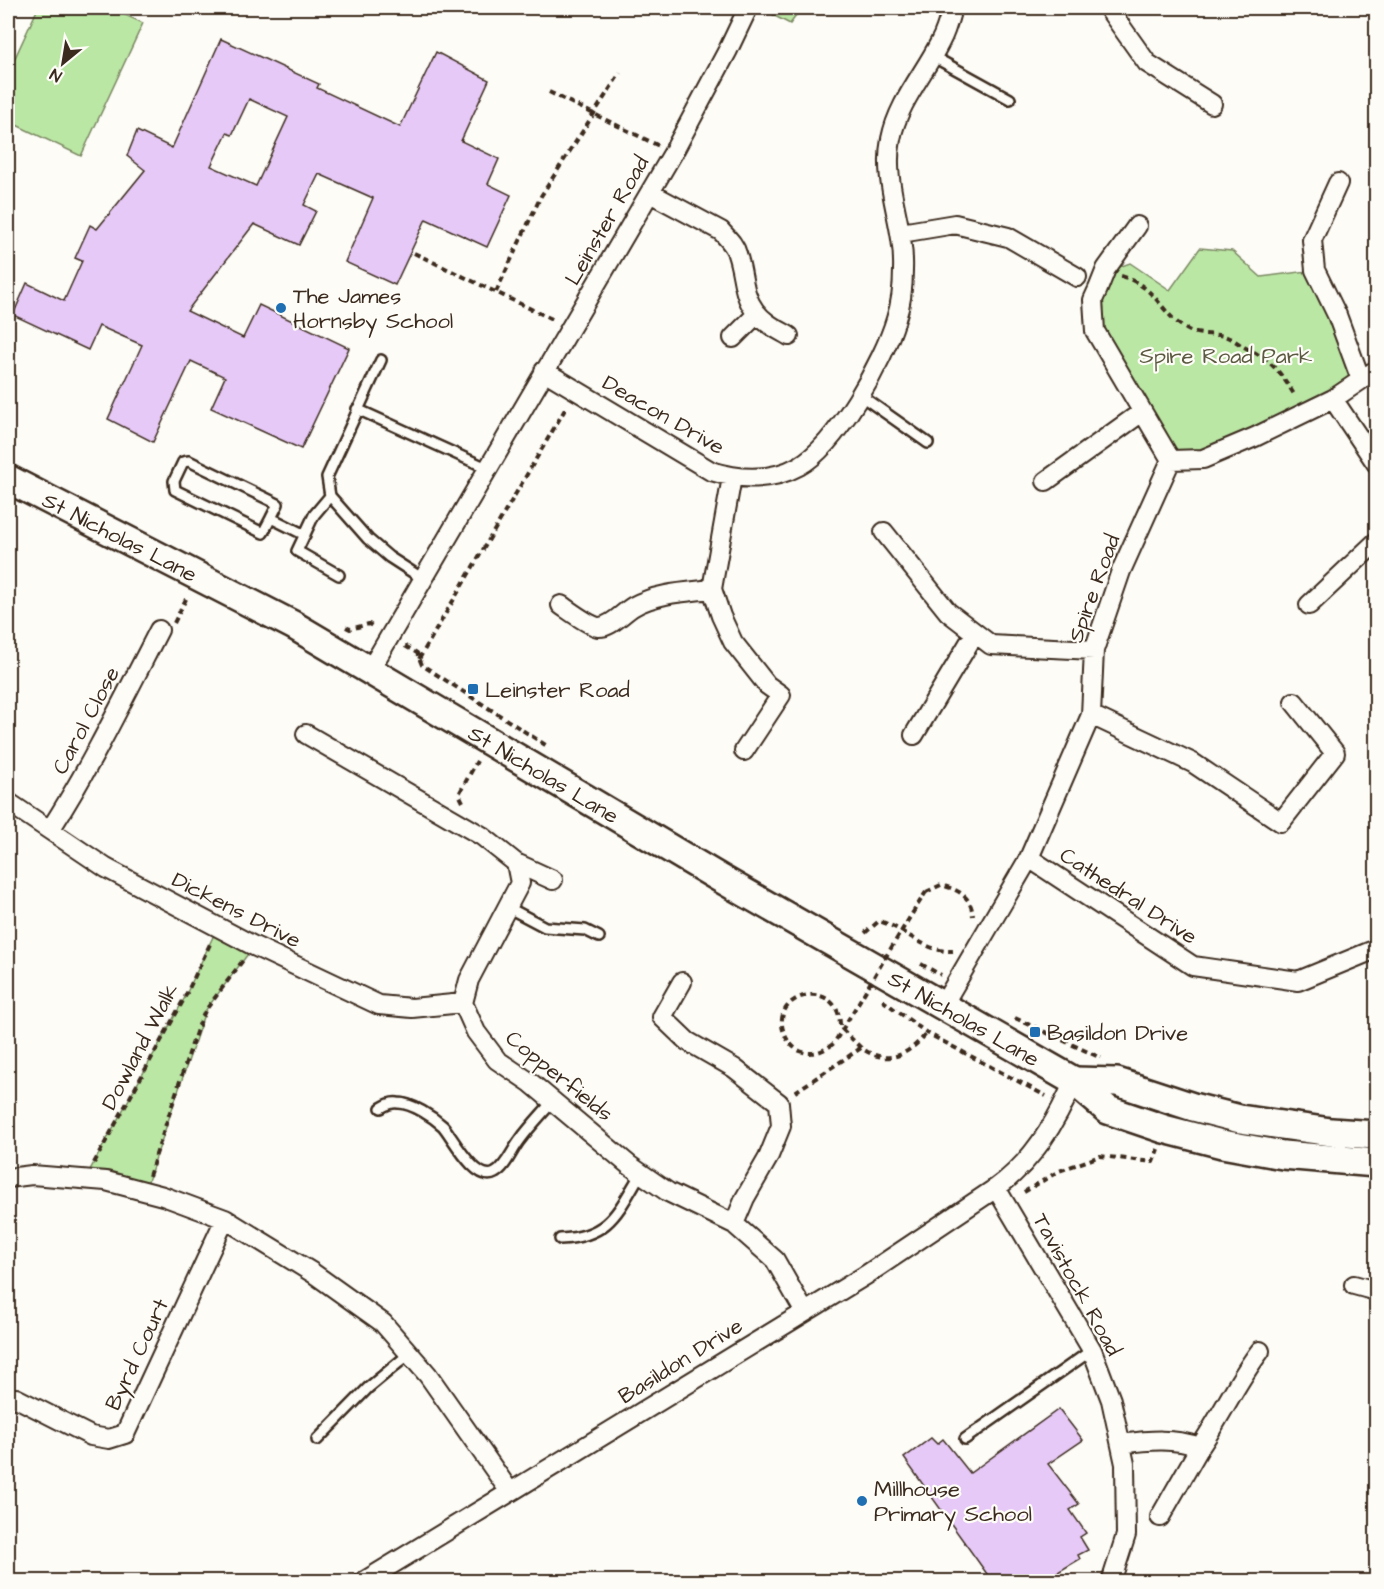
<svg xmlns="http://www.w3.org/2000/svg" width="1384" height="1589" viewBox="0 0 1384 1589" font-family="'Architects Daughter',sans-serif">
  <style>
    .green { fill: #bbe7a5; stroke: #7b8862; stroke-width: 1.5 }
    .building { fill: #e7c9f7; stroke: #3b2a1e; stroke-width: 1.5; fill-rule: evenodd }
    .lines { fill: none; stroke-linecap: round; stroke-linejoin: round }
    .service-casing { stroke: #3b2a1e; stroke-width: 14 }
    .minor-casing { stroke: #3b2a1e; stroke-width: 22 }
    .secondary-casing { stroke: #3b2a1e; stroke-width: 32 }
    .path { stroke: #3b2a1e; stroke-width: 4; stroke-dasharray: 6 4.5; stroke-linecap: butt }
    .service { stroke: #fdfcf7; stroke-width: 9 }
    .minor { stroke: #fdfcf7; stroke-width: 18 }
    .secondary { stroke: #fdfcf7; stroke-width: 27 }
    .path-bridge { stroke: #3b2a1e; stroke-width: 4; stroke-dasharray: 6 4.5; stroke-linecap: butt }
    .poi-dot { fill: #1f6fb2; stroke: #fdfcf7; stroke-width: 2 }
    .labels { text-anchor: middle; stroke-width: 4.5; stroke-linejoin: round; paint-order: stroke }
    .street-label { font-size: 22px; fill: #3b2a1e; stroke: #fdfcf7 }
    .poi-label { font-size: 22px; fill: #3b2a1e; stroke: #fdfcf7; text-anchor: start }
    .park-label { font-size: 22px; fill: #5b5940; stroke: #fdfcf7 }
  </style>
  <rect width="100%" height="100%" fill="#fdfcf7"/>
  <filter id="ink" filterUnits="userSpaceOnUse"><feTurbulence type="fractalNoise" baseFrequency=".0167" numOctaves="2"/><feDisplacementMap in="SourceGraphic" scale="12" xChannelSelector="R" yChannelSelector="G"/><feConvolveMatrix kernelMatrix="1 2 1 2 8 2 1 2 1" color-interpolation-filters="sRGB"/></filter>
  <g filter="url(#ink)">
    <!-- green -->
    <path class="green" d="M38,8H110L143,23L81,156L8,121V73Z
      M775,8H802L790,24L773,15Z
      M1200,248L1232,251L1261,277L1315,270L1361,380L1203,459L1171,460L1095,331L1105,272L1130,263L1170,290Z
      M218,926L254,946L205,1011L145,1190L85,1179L184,999Z"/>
    <!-- building -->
    <path class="building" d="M221,39L319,84L317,88L400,127L436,52L489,80L461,141L499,159L488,184L511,195L487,247L426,219L395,285L345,262L373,198L319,174L304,205L316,211L299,245L254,224L187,311L243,338L259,305L349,348L301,449L211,408L225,377L191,361L153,442L108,419L142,345L99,326L88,350L13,315L27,283L64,301L82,261L75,258L90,225L97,229L145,170L127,156L137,131L172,148ZM249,99L288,117L256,186L211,166L227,133L232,135Z
      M1059,1409L1083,1440L1048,1464L1079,1504L1070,1510L1086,1533L1080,1537L1088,1550L1078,1555L1080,1559L1043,1581H992L904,1458L931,1438L937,1444L943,1439L970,1473Z"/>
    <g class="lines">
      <defs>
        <path id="service" d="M932,56L1010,99
          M381,360L327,477L330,496L368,539L389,557L423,579
          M860,395L928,443
          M357,409L487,468
          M330,496L314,515L297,551L339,575
          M271,518L263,533L175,490L174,481L183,462L189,461L278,504L271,518L305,535
          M509,908L545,927L585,930L599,937
          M381,1108C386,1105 391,1102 398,1103C412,1103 433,1117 443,1126C452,1136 476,1184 495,1173C506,1167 512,1150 520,1140C530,1126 542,1114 553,1101
          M560,1239C610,1237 618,1211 641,1173
          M965,1439L1092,1350
          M317,1440L368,1388L409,1354"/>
        <path id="minor" d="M1108,8L1147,63L1212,104
          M1338,183L1312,240L1315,270L1337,315L1361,380
          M650,193L721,231C727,238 735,245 737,254C744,274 742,294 755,311C764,323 777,329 789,336
          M901,233L955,224L1008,237L1077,277
          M733,338L757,314
          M544,371L711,471C740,480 772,481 799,466C837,445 884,360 896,319C901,304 903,286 903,270C905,225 882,184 891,139C898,103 924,74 940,42C946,31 949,19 952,8
          M1333,399L1376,463
          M1171,460L1203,459L1255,437L1333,399L1376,370
          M732,477L712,589L721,616L733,642L767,685L781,695L744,751
          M1046,481L1142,412
          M884,532L948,612L991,645L1094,650
          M561,605C570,611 588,625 598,627C611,628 623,612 634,606C657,593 687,592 712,589
          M1309,605L1376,542
          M370,670L673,153L728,50L748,8
          M1091,715L1193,763L1281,822L1335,753L1294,702
          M306,734L482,836L516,863L520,883L469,980L463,1003L476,1032L497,1060L531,1083L629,1165L668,1192L734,1224L775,1260L804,1311
          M914,735L975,633
          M8,802L106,868L254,946L379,1005L412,1008L463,1003
          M50,830C91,766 124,698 159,630
          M1029,858L1193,966L1298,981L1376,949
          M516,863L553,880
          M682,982L662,1017L687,1041L734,1068L779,1103L781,1126L768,1158L745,1198L734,1224
          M943,1005L1029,858L1091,715L1094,650L1121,571L1171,460L1095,331L1093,300L1098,289L1106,269L1137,226
          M8,1178L32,1175L106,1181L163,1196L225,1219L313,1273L383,1323L428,1375L510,1492
          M996,1188L1092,1350L1111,1400L1125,1464L1126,1535L1111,1582
          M1354,1285L1376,1291
          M16,1398L91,1436L109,1439L125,1434L225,1219
          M1122,1444C1150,1440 1174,1438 1200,1447L1160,1517
          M1200,1447C1221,1416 1237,1381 1260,1351
          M363,1582L866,1275L996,1188C1031,1163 1057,1121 1074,1081"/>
        <g id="secondary">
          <path id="s1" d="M8,479L293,625L718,877L1074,1081L1108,1110L1164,1129L1222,1144L1283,1155L1376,1163"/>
          <path d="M1074,1081L1117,1082L1193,1107L1240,1119L1331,1132L1376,1135"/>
        </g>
      </defs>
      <!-- service casing -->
      <use href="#service" class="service-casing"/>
      <!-- minor casing -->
      <use href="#minor" class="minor-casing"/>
      <!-- secondary casing -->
      <use href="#secondary" class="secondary-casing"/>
      <!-- path -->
      <path class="path" d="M549,92L659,146
        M414,253L556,321
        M1121,276C1158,287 1160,314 1188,330C1199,336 1212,333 1224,336C1231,338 1238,343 1244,347C1271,360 1280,371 1295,396
        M496,292L541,196L620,73
        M174,623L188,595
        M346,627L350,629L369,624L375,628
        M405,646L417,653L422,665L547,746
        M419,659L567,406
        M463,802L459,794L477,761
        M926,892L941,885C959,890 971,896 973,916
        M865,933L879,921C905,928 925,953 953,951
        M921,964L941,975
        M882,1000L927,1033L1046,1096
        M1015,1018L1101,1058
        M795,1092L861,1048C888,1066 907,1056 927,1033
        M94,1163L184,999L210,944
        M149,1176L196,1032L205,1011L244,959
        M1024,1192L1059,1171L1100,1156L1153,1162L1158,1149"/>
      <!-- service -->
      <use href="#service" class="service"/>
      <!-- minor -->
      <use href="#minor" class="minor"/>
      <!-- secondary -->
      <use href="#secondary" class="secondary"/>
      <!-- path-bridge -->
      <path class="path-bridge" d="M861,1048L840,1027C841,977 772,991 783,1030C786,1039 791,1047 800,1051C812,1056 825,1051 834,1043C865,993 894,941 926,892"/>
    </g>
  </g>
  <!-- markers -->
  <g class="poi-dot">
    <circle cx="281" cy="308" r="6"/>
    <rect x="467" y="683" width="12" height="12" rx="3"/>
    <rect x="1029" y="1026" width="12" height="12" rx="3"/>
    <circle cx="862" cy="1501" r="6"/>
  </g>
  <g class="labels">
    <!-- street labels -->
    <g class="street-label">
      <text transform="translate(606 220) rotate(-60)" y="8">Leinster Road</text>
      <text transform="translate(664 414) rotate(30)" y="8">Deacon Drive</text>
      <text dy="8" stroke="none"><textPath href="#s1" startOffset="126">St Nicholas Lane</textPath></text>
      <text transform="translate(1093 588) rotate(-70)" y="8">Spire Road</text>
      <text transform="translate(85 720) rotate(-62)" y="8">Carol Close</text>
      <text dy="8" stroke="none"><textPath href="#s1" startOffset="612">St Nicholas Lane</textPath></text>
      <text transform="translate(1129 895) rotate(33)" y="8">Cathedral Drive</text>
      <text transform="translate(237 909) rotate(27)" y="8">Dickens Drive</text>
      <text dy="8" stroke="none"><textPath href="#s1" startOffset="1098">St Nicholas Lane</textPath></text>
      <text transform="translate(139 1046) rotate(-62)" y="8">Dowland Walk</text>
      <text transform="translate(560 1075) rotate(39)" y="8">Copperfields</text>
      <text transform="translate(1078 1284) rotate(61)" y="8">Tavistock Road</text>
      <text transform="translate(136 1354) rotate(-65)" y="8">Byrd Court</text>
      <text transform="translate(680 1360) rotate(-32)" y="8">Basildon Drive</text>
    </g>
    <!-- poi labels -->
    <g class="poi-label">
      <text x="293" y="303">The James<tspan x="293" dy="25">Hornsby School</tspan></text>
      <text x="485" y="697">Leinster Road</text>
      <text x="1047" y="1040">Basildon Drive</text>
      <text x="874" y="1496">Millhouse<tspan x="874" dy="25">Primary School</tspan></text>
    </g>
    <!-- park labels -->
    <g class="park-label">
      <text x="1226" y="363">Spire Road Park</text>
    </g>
  </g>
  <!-- margin -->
  <rect width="1384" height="1589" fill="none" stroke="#fdfcf7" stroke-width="30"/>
  <rect x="15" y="15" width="1354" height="1559" fill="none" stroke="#3b2a1e" stroke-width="2" filter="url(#ink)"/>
  <!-- north arrow -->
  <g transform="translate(63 63) rotate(210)" stroke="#fdfcf7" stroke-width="4.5" paint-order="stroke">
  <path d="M0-4.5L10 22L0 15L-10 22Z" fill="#3b2a1e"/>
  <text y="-9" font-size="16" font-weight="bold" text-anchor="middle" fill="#3b2a1e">N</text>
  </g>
</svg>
